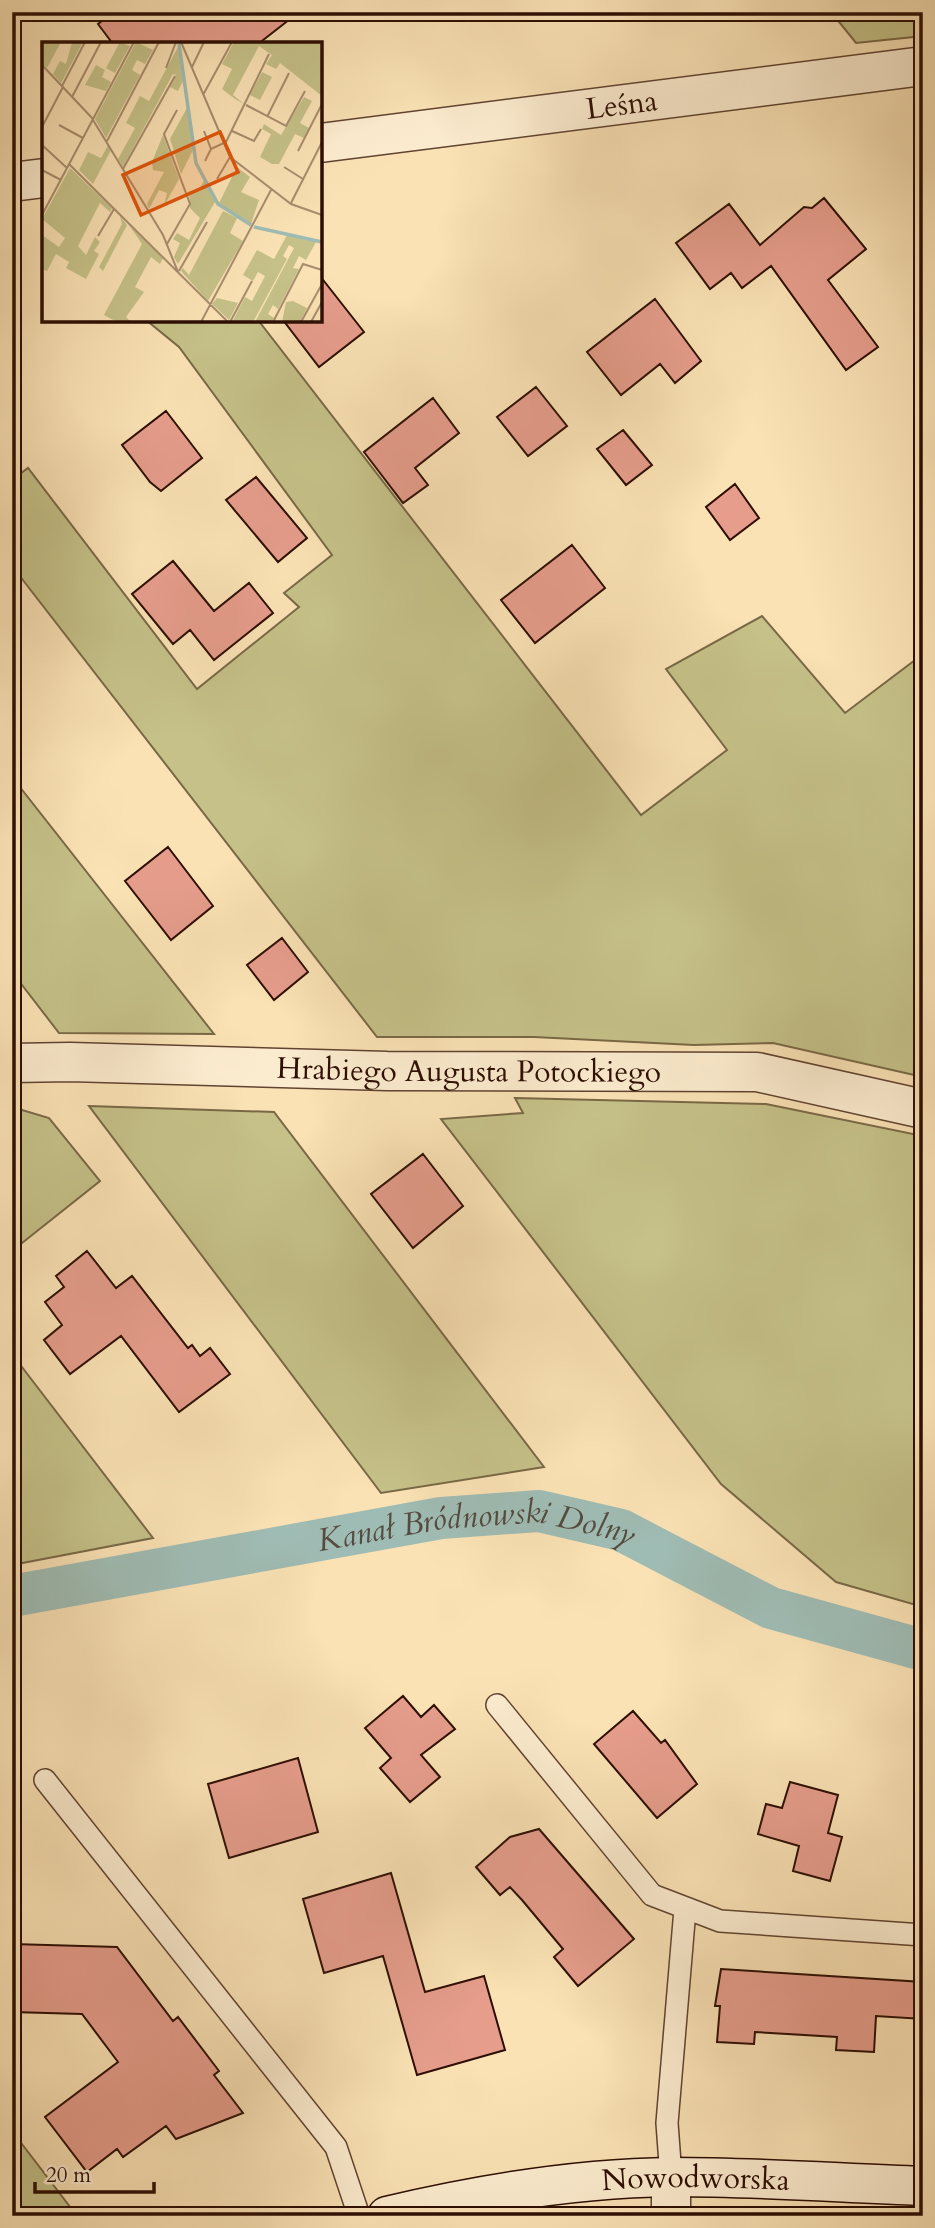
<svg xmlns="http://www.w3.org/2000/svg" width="935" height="2228" viewBox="0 0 935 2228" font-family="Cardo,serif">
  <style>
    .green { fill: #c5c188; stroke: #796846; stroke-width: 2 }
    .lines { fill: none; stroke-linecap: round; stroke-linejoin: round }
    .canal { stroke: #9fbcb4; stroke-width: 42 }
    .building { fill: #e69d8c; stroke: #2d0e03; stroke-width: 2 }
    .service-casing { stroke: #604330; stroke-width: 24 }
    .minor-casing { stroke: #604330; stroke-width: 41 }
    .secondary-casing { stroke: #2d0e03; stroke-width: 41 }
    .service { stroke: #fceccf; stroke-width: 21 }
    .minor { stroke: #fceccf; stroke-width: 38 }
    .secondary { stroke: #fceccf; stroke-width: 38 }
    .labels { text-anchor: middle; stroke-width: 7; stroke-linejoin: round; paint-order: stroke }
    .street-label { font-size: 30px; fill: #2d0e03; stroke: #fceccf }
    .water-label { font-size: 32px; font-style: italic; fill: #554b41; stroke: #fceccf }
    .inset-river { fill: none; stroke: #9fbcb4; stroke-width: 3.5 }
    .inset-road { fill: none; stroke: #a88d6e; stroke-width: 2 }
    .view { fill: #df550c; fill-opacity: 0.15; stroke: #df550c; stroke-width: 3.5 }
    .inset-edge { fill: none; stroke: #2d0e03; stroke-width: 3.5 }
  </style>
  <rect width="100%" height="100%" fill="#fae2b5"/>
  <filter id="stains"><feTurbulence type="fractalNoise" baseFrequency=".00286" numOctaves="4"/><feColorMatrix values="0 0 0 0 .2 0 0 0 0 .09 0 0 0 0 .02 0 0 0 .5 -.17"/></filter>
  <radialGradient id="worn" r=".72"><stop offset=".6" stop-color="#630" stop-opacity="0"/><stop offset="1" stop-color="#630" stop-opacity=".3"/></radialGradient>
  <!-- green -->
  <path class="green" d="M831,12H923V36L856,43Z
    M146,320H258L641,815L727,750L666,669L762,616L845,713L923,654V1077L773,1043L694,1045L534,1037H377L12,566V480L28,468L197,689L299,607L284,593L332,555L179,347Z
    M12,777L214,1034L59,1033L12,972Z
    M515,1098L766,1104L923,1136V1607L836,1582L721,1484L441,1119L523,1113Z
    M89,1106L274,1112L544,1467L381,1493Z
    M12,1107L49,1118L100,1181L12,1251Z
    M12,1354L153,1538L12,1565Z
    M12,2131L77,2216H12Z"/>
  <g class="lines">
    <!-- canal -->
    <path class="canal" id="s1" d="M12,1596L441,1518L539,1511L621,1530L771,1608L923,1650"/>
  </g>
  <!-- building -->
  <path class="building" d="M114,12H299L258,44H113L98,24Z
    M824,198L866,249L828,280L878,347L846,370L771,266L742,288L731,273L710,289L676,243L729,204L760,245L804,207L812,208Z
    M320,276L364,332L319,367L283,320H320Z
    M655,299L701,361L675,383L660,364L621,395L587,352Z
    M536,387L567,426L528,456L497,417Z
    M433,398L459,433L415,468L428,485L403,503L364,452Z
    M166,411L202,458L161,491L150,482L122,445Z
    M623,430L652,465L626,485L597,449Z
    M256,477L307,538L278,562L226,500Z
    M735,484L759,518L730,540L706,507Z
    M572,545L605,588L535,643L501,600Z
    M173,561L214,611L249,583L273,613L214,660L190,630L173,644L132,594Z
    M168,847L213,906L171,940L125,881Z
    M282,938L308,972L274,1000L247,965Z
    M423,1154L463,1206L413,1248L371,1194Z
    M87,1251L116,1288L132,1276L188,1348L192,1345L200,1356L210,1348L230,1374L179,1412L121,1336L70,1374L44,1340L62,1325L45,1302L64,1287L56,1276Z
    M403,1696L421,1717L434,1705L455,1729L421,1755L440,1777L410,1802L380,1768L391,1758L365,1728Z
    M633,1711L661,1743L665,1740L697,1784L657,1818L594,1744Z
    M298,1758L318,1832L229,1858L208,1784Z
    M790,1782L838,1795L828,1833L842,1837L830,1881L793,1871L799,1846L758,1834L766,1804L782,1808Z
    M539,1829L634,1939L578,1986L554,1957L563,1949L522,1900L510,1887L500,1895L476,1867L510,1837Z
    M391,1873L425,1992L484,1976L505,2050L417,2075L383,1956L324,1973L303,1899Z
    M12,1944L117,1947L173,2021L178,2017L219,2071L214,2075L243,2113L176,2139L166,2126L123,2157L117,2149L87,2172L45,2117L118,2062L82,2014L12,2012Z
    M721,1969L923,1982V2019L876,2016L874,2052L836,2050L837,2037L755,2032L754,2044L717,2042L720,2006H715Z"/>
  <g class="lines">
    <defs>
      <path id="service" d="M497,1705L652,1895L720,1921L923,1935
        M45,1780L336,2147L359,2216
        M671,2177L667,2123L685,1909"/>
      <g id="minor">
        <path id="s2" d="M320,143L923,66"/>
        <path d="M12,182L44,178"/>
        <path id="s3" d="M12,1063L70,1062L387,1071L757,1072L923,1109"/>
        <path d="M671,2177V2216"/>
      </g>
      <g id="secondary">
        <path id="s4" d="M387,2216C480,2194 577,2178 672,2177C756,2177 839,2183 923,2186"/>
      </g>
    </defs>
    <!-- service casing -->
    <use href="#service" class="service-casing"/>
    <!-- minor casing -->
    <use href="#minor" class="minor-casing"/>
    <!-- secondary casing -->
    <use href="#secondary" class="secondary-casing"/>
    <!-- service -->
    <use href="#service" class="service"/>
    <!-- minor -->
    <use href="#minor" class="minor"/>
    <!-- secondary -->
    <use href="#secondary" class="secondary"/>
  </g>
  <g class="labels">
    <!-- street labels -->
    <g class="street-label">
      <text dy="10" stroke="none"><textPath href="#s2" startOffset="304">Leśna</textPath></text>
      <text dy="10" stroke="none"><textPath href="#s3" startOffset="457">Hrabiego Augusta Potockiego</textPath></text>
      <text dy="10" stroke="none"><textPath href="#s4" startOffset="312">Nowodworska</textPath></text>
    </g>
    <!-- water labels -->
    <g class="water-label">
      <text dy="11" stroke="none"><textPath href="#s1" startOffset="472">Kanał Bródnowski Dolny</textPath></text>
    </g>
  </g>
  <!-- overview -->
  <g transform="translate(42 42)">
    <rect width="280" height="280" fill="#fae2b5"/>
    <path d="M0,0H19L5,26L0,21ZM30,0H41L19,41L11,32L18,19L24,22ZM78,0L88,4L73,31L64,26ZM94,0L111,8L103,22L95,18L90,28L98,33L64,96L53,77ZM192,0H280V54L238,21L234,27L224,22L230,13L217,4L191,53L202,62L193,57L180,47L190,27L180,22ZM136,5L141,39L136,49L128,45L134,33L131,32L81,125L76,117L93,86L84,81L98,54L107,59ZM54,23L63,28L60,35L69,40L64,49L43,43ZM220,30L230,35L218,58L208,53ZM262,55L270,59L258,81L267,86L262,96L253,92L237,122H230L218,115L229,92L220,87L222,82L239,93ZM146,64L152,106L139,132L128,97ZM121,93L137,137L122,164L125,151L117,148L107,167L105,162L122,130L111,128L110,120ZM66,103L69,108L51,142L37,128L46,110L59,116ZM195,125L208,135L199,150L217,158L209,182L177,161ZM28,126L70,166L68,170L58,161L36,204L44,213L53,195L58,200L52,209L57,212L44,237L24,226L27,220L14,212L5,229L0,227V193L17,205L23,196L0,177ZM163,137L173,160L136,222L132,215L138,201L131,197L135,191L147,198L158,176L148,166L147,149H156ZM181,169L195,176L188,191L201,199L166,259L139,229L141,226L147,233ZM78,174L85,183L61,229L57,225L80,182ZM87,183L121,216L118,222L109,215L93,245L102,250L84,275L89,280H75L62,273L100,202ZM245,193L274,200L264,218L257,214L251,226L257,227L236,267L231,263L226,272L232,276L229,280H213L252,206L247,203L241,214L245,217L211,280H190L203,255L210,259L223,234L216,230L211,239L201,233L215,208L232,217ZM175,256L196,261L187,278L170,262ZM251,259L265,266L258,280H240L244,260Z" fill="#c5c188"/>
    <path class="inset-river" d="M137,2L154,121L176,162L209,183M212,185L280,200"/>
    <path class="inset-road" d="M139,0L188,115L249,162L280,173M0,23L51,77M150,25L162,0M124,26L134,0M20,44L43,0M161,53L190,0M30,55L59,0M204,63L244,84L263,49M225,75L247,31M51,78L121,193L136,230M17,83L41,96M0,85L21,45M162,89L169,107L163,119M190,89L212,99L219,87M65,99L117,0M0,103L25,126M169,107L184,100L227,12M256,109L280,62M27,122L186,280M242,125L261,137M81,127L133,34M0,128L19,138M175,137L188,115M249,161L280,100M0,173L92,0M56,194L72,167M125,202L148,162L122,92L135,68M137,229L165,180M159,280L229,148M188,280L210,239M231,280L261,222L280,228M259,280L280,242M269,280L280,260"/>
    <path class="view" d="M178,90L196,130L99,173L81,133Z"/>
    <rect width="280" height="280" class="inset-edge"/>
  </g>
  <!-- margin -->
  <rect width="935" height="2228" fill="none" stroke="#fae2b5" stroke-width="42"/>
  <rect x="14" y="14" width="907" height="2200" fill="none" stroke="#2d0e03" stroke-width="3.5"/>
  <rect x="21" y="21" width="893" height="2186" fill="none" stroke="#2d0e03" stroke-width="2"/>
  <!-- scale -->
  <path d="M35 2182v10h119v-10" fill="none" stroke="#2d0e03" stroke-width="3.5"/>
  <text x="46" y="2182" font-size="21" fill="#2d0e03" stroke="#fceccf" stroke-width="5" paint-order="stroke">20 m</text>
  <rect width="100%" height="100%" filter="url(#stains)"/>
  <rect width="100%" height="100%" fill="url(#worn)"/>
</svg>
